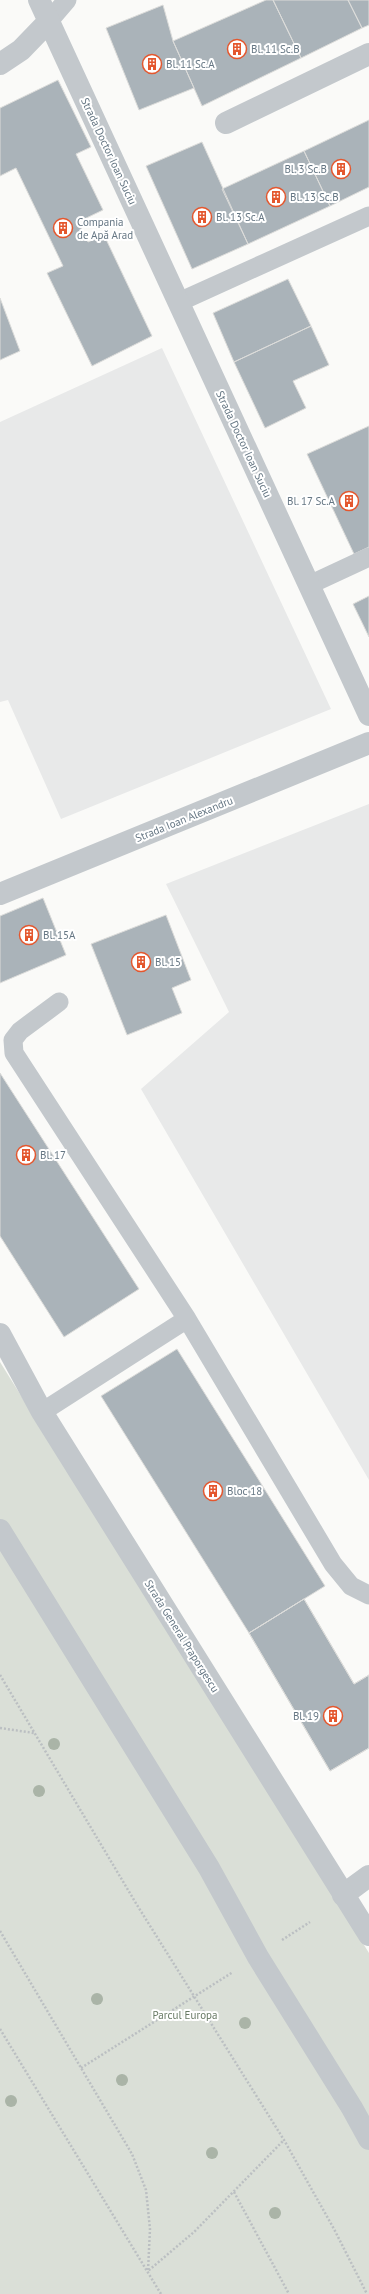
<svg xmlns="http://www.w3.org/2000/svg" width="369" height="2294" viewBox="0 0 369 2294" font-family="'PT Sans',sans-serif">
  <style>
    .built { fill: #e8e9e9 }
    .green { fill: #dadfd7 }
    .building { fill: #aab3b9; stroke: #dcdcda }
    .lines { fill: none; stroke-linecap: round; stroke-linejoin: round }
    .path { stroke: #bbbfc2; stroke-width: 2.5; stroke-dasharray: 2 2; stroke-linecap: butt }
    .service { stroke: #c3c8cc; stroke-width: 19 }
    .pedestrian { stroke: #c3c8cc; stroke-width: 22 }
    .minor { stroke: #c3c8cc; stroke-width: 22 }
    .tertiary { stroke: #c3c8cc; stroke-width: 22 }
    .tree { fill: #aab4a7 }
    .labels { text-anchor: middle; stroke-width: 4; stroke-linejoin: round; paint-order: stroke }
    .poi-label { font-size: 11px; fill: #657683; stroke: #fff; text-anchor: start }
    .street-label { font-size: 11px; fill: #657683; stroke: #fff }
    .park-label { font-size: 11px; fill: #687a64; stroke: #fff }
  </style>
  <rect width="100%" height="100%" fill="#fafaf8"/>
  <!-- built -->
  <path class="built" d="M162,348L331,709L61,819L8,700L0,702V422Z
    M369,804V1480L141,1089L229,1012L166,884Z"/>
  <!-- green -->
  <path class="green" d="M0,1362L369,1953V2294H0Z"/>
  <!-- building -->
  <path class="building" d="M266,0H273L301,58L202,106L173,41Z
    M273,0H348L362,28L301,58Z
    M348,0H369V25L362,28Z
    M163,5L173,41L194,88L139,110L106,28Z
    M58,80L91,147L76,154L103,210L78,222L88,242L104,235L152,336L92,366L47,273L63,266L16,168L0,176V108Z
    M369,120V187L330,206L304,151Z
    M202,142L248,244L192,269L146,166Z
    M304,151L330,206L248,244L222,189Z
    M288,279L311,326L234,362L213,313Z
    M0,298L20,351L0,360Z
    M311,326L329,365L293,381L306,408L265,428L234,362Z
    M369,426V547L354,554L307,454Z
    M369,596V637L353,604Z
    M43,898L66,955L0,983V916Z
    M166,915L191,980L172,988L182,1013L127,1035L91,944Z
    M0,1073L139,1289L64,1337L0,1236Z
    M177,1349L325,1586L249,1633L101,1396Z
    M304,1599L354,1684L369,1675V1748L330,1771L249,1633Z
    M304,1599L354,1684L369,1675V1748L330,1771L249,1633Z"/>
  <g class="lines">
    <!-- path -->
    <path class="path" d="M0,1675L137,1905L284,2140L334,2229L367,2294
      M0,1728L34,1733
      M0,1931L132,2154L146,2190L150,2229L148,2271L194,2232L284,2140
      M282,1940L310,1922
      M0,2029L161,2294
      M81,2068L233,1972
      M234,2192L289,2294"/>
    <!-- service -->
    <path class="service" d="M49,21L67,0
      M179,302L369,216
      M309,585L369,557
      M59,1002L20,1031L13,1040L14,1053L187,1319L333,1564L351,1586L369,1595
      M42,1412L187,1319"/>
    <!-- pedestrian -->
    <path class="pedestrian" d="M226,123L369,54
      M0,1530L209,1868L258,1957L352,2108L369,2139"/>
    <!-- minor -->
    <path class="minor" d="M39,0L369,715
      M0,64L21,50L49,21
      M343,1895L369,1876"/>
    <!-- tertiary -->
    <path class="tertiary" d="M0,894L369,743
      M0,1334L42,1412L369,1935"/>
  </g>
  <!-- trees -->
  <g class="tree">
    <circle cx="54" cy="1744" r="6"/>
    <circle cx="39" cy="1791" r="6"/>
    <circle cx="97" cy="1999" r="6"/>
    <circle cx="245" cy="2023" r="6"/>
    <circle cx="122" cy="2080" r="6"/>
    <circle cx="11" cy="2101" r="6"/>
    <circle cx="212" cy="2153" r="6"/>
    <circle cx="275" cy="2213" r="6"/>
  </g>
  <!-- icons -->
  <defs>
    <symbol id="building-ring" viewBox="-11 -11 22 22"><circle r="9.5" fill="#fff" stroke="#e4572e" stroke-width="1.5"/><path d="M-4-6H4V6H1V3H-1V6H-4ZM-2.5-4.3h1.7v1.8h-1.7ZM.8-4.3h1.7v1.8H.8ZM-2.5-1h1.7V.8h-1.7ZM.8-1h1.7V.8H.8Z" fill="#e4572e"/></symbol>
  </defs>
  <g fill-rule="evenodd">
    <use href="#building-ring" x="226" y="38" width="22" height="22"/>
    <use href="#building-ring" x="141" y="53" width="22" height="22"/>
    <use href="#building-ring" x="330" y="158" width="22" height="22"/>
    <use href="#building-ring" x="265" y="186" width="22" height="22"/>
    <use href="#building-ring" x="191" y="206" width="22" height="22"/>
    <use href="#building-ring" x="52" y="217" width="22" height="22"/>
    <use href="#building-ring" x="338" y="490" width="22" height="22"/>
    <use href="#building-ring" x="18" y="924" width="22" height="22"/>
    <use href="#building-ring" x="130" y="951" width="22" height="22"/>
    <use href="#building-ring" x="15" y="1144" width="22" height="22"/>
    <use href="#building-ring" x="202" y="1480" width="22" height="22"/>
    <use href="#building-ring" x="322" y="1705" width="22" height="22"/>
  </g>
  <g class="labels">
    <!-- poi labels -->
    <g class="poi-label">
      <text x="251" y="53">Bl. 11 Sc.B</text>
      <text x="166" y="68">Bl. 11 Sc.A</text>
      <text x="327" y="173" text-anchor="end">Bl. 3 Sc.B</text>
      <text x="290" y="201">Bl. 13 Sc.B</text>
      <text x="216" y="221">Bl. 13 Sc.A</text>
      <text x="77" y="226">Compania<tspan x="77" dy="13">de Apă Arad</tspan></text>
      <text x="335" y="505" text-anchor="end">Bl. 17 Sc.A</text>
      <text x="43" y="939">Bl. 15A</text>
      <text x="155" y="966">Bl. 15</text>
      <text x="40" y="1159">Bl. 17</text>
      <text x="227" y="1495">Bloc 18</text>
      <text x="319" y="1720" text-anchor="end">Bl. 19</text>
    </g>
    <!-- street labels -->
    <g class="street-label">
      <text transform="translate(109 151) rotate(65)" y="4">Strada Doctor Ioan Suciu</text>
      <text transform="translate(244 444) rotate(65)" y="4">Strada Doctor Ioan Suciu</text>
      <text transform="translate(184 819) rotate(-22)" y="4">Strada Ioan Alexandru</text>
      <text transform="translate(182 1636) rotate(58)" y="4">Strada General Praporgescu</text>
    </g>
    <!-- park labels -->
    <g class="park-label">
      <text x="185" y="2019">Parcul Europa</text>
    </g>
  </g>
</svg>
